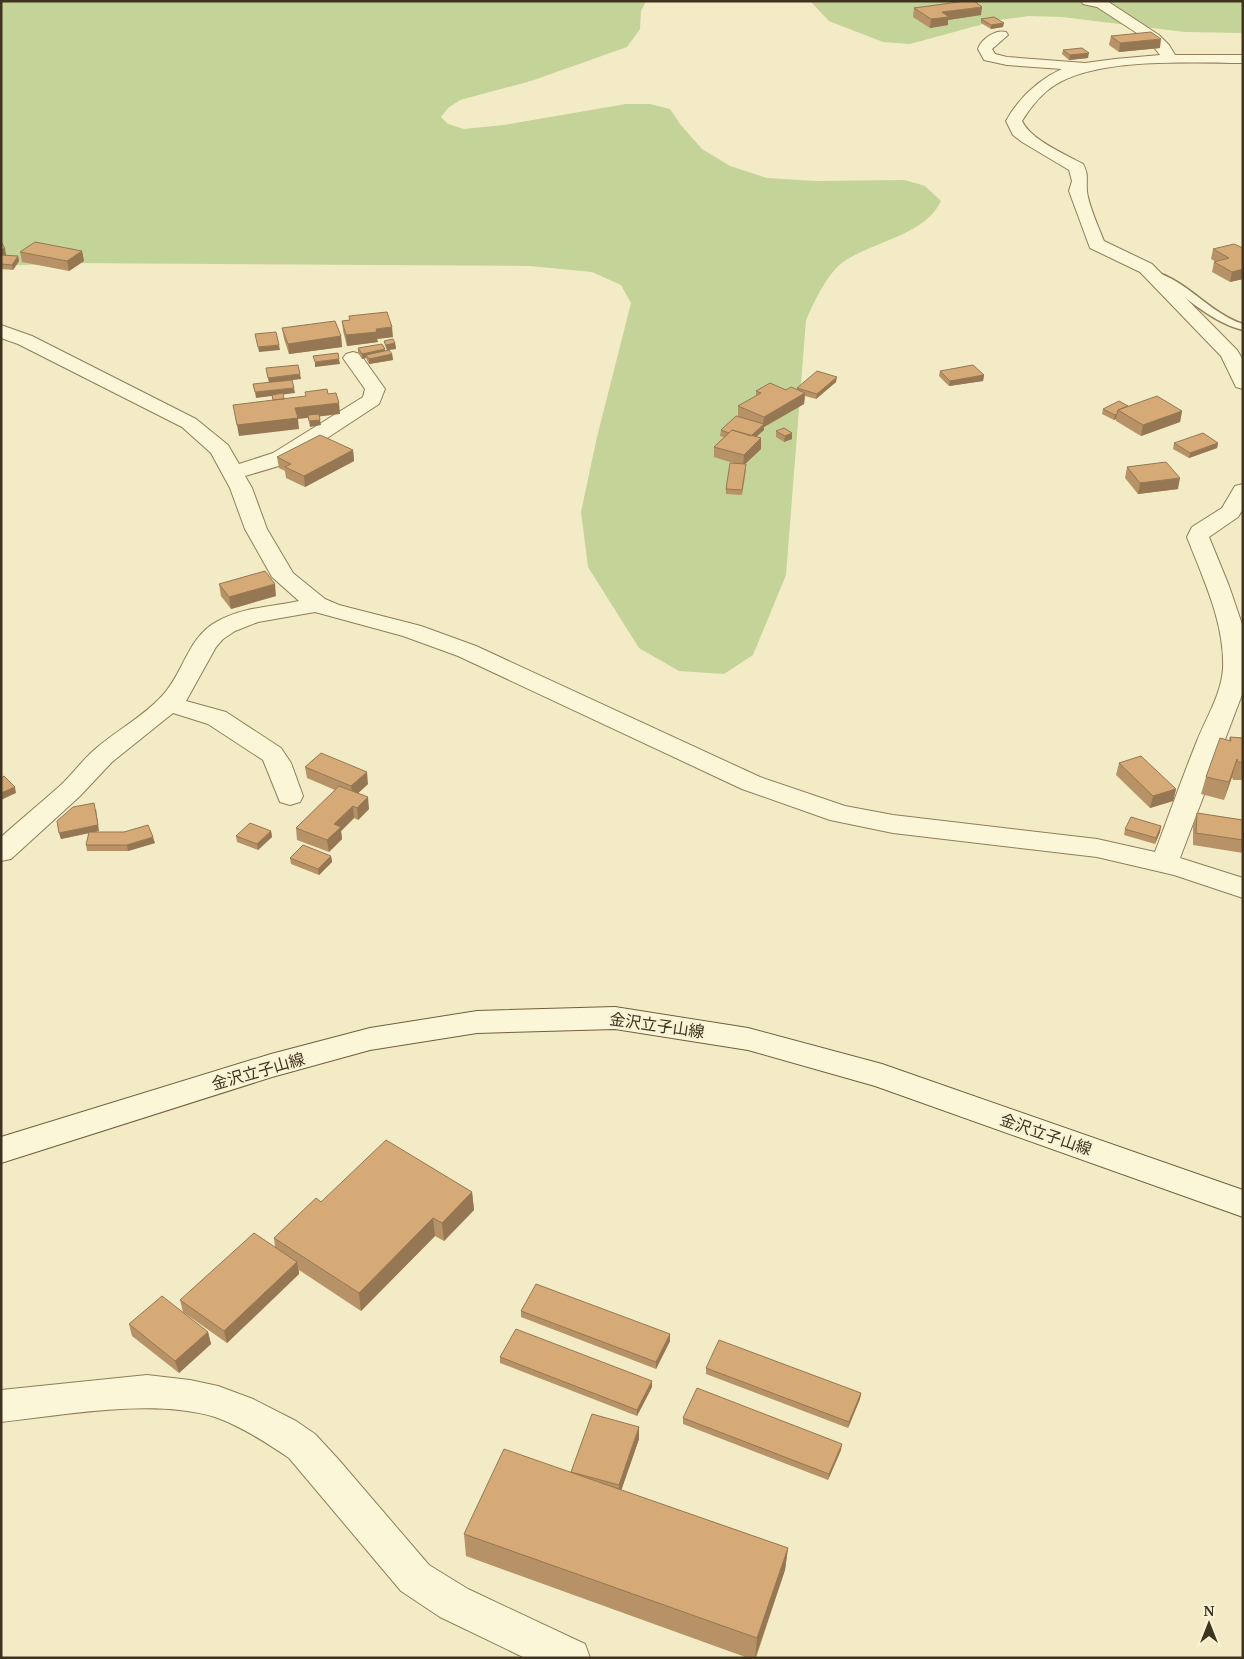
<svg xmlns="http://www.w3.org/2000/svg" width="1244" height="1659" viewBox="0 0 1244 1659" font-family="'Noto Serif','Noto Sans JP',serif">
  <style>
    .green { fill: #c4d397 }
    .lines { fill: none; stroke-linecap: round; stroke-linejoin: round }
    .lane-casing { stroke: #907d58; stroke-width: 3 }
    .street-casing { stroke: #907d58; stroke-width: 2 }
    .secondary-casing { stroke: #725e3b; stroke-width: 2 }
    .lane { fill: #fcf6d9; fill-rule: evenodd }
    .street { fill: #fcf6d9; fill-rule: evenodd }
    .secondary { fill: #fcf6d9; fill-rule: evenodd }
    .wall { fill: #b79266 }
    .shaded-wall { fill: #957753 }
    .building { fill: #d5aa77; stroke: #957753 }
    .labels { text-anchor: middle; stroke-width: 4.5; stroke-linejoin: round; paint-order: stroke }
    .street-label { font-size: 16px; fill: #3f321e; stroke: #f9f3d5 }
  </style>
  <rect width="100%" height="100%" fill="#f3ebc5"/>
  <!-- green -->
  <path class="green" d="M1,1H646L641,11L640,29L627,47L531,81L460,100L448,108L441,117L448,124L464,129L504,125L626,104H650L670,109L680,124L702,149L730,166L767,178L815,181L905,180L925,186L941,201C926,234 874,242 846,260C827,272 815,301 806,320L786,575L753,655L724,674L679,671L639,648L588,567L581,512L597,437L631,303L621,285L592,272L530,266L69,263L1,266Z
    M810,1H1243V33L1185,32L1062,17L1029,16L998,20L910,44L883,42L829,21Z"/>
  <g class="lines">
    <defs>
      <path id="lane" d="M1152,271C1187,280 1209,313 1243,324V330C1206,321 1183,290 1148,276L1147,274Z"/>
      <path id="street" d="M1081,1H1107L1159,35L1169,45L1175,55H1243V63C1192,63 1099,57 1055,85C1042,93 1030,108 1022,121C1031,140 1065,154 1083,164C1089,174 1086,181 1087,191C1088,204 1099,228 1104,241L1152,264L1237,350L1243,360V389L1236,387L1221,356L1140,272L1090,248L1069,191L1072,181L1069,170L1022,142L1013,135L1006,121C1019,98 1038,80 1062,69L1007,65L984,60L978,49C981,39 996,29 1006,32L1008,35L992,49L995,54L1007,57L1085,63L1115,59L1160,55L1149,41L1097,7L1083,4Z
        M1,325L32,336L196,419L228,445L239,464L273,453L363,397L365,389L343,358L346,354L353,352L360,354L385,389L379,404L289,463L245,476L252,488L267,529L293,573L325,599L339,605L421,626L476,646L760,777L845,806L893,815L1097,839L1155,852C1169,815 1182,778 1197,741C1206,718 1221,695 1223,669C1225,623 1203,579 1187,537L1192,527L1222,508L1235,486L1243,484V509L1238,517L1209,537L1229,586L1243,627V692L1180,858L1243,878V898L1174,875L1097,857L893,833L830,820L742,789L458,656L403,636L315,612L258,622L235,631L223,639L216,647L186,701L226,712L281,748L291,763L303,796L300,802L290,805L280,802L263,760L208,724L173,713L112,762L80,796L11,859L1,861V837C21,819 42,802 62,784C73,773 82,761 93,751C115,731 142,718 162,696C184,673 187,637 218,621C244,607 271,607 299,601L272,577L245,529L230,488L211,453L182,427L18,344L1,338Z
        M147,1375L190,1380L218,1386L253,1399L296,1421L315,1434L339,1460L429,1565L468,1589L585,1644L590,1658H525L440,1617L401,1591L289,1458C267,1443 241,1426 215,1417C152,1398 67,1415 1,1422V1390Z"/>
      <path id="secondary" d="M615,1007L748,1028L882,1064L1243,1190V1217L875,1086L748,1050L615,1029L477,1033L370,1050L272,1077L1,1163V1137L271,1054L370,1028L477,1011Z"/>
    </defs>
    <!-- lane casing -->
    <use href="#lane" class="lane-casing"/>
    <!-- street casing -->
    <use href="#street" class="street-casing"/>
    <!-- secondary casing -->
    <use href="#secondary" class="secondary-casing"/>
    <!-- lane -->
    <use href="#lane" class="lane"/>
    <!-- street -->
    <use href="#street" class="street"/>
    <!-- secondary -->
    <use href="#secondary" class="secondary"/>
  </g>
  <!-- wall -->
  <path class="wall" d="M914,8L981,15L948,20V25L930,28L913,17Z
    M981,19L1003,27L991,29L981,23Z
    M1111,36L1160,48L1119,52L1109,45Z
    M1063,50L1088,58L1069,60L1062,54Z
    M1,241L6,256H18L19,261L13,270L1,269Z
    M1243,248V279L1230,282L1212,272L1214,262H1216L1211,259L1213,249Z
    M82,251L84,261L69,271L22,262L20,252Z
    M349,316L393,337L377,339L378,342L347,346L343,331L342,321L350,320Z
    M282,328L341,336L342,347L289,354L284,339Z
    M384,341L395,343L396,349L387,350L385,346Z
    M358,348L385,351L392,354L393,360L369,364L366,358L362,359L358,353Z
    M940,371L984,375L983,381L949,386L939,376Z
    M836,382L816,399L805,396L804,404L764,427V430L756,437L761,449L745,464L746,470L742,495L726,494V489L733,463L714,457V447L724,437L720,436L721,430L738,416V406L756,396V391L797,390V388Z
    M1128,406L1182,411L1180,422L1141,436L1116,421V419L1114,420L1102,414L1103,409Z
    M776,431L792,439L784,442L776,437Z
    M1174,443H1218L1217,448L1189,458L1173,449Z
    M353,450L354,461L305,487L286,478L285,471L279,468L277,457Z
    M1127,467L1178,489L1138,494L1125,478Z
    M219,584L276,596L231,609L221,596Z
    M1230,737L1243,738V780H1233L1232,777L1224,800L1201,794L1206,777L1229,740Z
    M1119,763L1176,789L1173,801L1150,808L1116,775Z
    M305,767L368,784L358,793L369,809L358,820L354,818L341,831L342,839L329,852L297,840L296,828L335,790L307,778Z
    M1197,813L1243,820V853L1193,845V825Z
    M57,821L99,831L93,832L155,843L128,851H87L86,845L89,833L61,839Z
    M1161,826L1160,832L1155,844L1124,835L1125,829Z
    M271,831L272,837L258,850L237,842L236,836Z
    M331,856L332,862L319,875L291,864L290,858Z
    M472,1192L474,1210L444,1241L435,1236L361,1311L299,1270V1274L227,1343L183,1312L180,1300L275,1247L274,1238L321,1202Z
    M521,1311L670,1334V1341L656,1369L521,1317Z
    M129,1324L208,1332L211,1344L179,1373L132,1336Z
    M500,1357L652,1381V1387L637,1416L500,1363Z
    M706,1368L861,1393L860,1399L848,1428L706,1374Z
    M683,1418L841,1450L828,1480L683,1424Z
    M639,1439L621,1490L788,1548L785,1570L756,1658H748L466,1556L464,1534L571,1473Z"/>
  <!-- shaded-wall -->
  <path class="shaded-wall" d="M982,7L981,15L948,20V25L930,28L931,19L942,12Z
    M1004,23L1003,27L991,29V25Z
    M1161,39L1160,48L1119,52L1120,43Z
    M1089,53L1088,58L1069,60L1070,55Z
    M1,249H5L7,259L1,260Z
    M82,251L84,261L69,271L67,261Z
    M18,256L19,261L13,270L12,265Z
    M1243,269V279L1230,282L1232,272Z
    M392,327L393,337L377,339L378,342L347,346L346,335L376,329Z
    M341,336L342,347L289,354L288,344Z
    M395,343L396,349L387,350L386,345Z
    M279,345L280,350L259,352L258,347Z
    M385,349L386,355H366V358L362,359V354Z
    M392,354L393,360L369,364V359Z
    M339,359L340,364L315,367V362Z
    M300,374L301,379L269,383L268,378Z
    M984,375L983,381L949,386L950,381Z
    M837,377L836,382L816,399L817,394Z
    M294,388L295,393L256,398L255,392Z
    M805,393L804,404L764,427V430L748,444V438L763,424L764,417Z
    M339,403L340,414L298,419L299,429L239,436L237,425L295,408Z
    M1182,411L1180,422L1141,436L1143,425Z
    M1117,414L1116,419L1114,420L1115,415Z
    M320,420L321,425L310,427L309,421Z
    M792,433V439L784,442L785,436Z
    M761,438V449L743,466L744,455Z
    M1218,443L1217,448L1189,458L1190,453Z
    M353,450L354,461L305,487L304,476Z
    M1180,478L1178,489L1138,494L1140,483Z
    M275,584L276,596L231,609L229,597Z
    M1237,759L1232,777L1224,800L1229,782Z
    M367,772L368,784L353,798L351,786Z
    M15,787L16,793L1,800V793Z
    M1176,789L1173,801L1150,808L1153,796Z
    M368,797L369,809L358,820L357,808Z
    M353,806L354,818L341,831L342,839L329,852L327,840L334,824Z
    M96,809L99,831L61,839L59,833Z
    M1161,826L1160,832L1155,844L1156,838Z
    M271,831L272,837L258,850L257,844Z
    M153,837L155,843L128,851L127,845Z
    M331,856L332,862L319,875L318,869Z
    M472,1192L474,1210L444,1241L442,1223Z
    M433,1218L435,1236L361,1311L359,1293Z
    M297,1262L299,1274L227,1343L224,1331Z
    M208,1332L211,1344L179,1373L175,1361Z
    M670,1334V1341L656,1369V1362Z
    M652,1381V1387L637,1416V1410Z
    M861,1393L860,1399L848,1428L849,1422Z
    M639,1427V1439L619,1497V1485Z
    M842,1444L841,1450L828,1480L829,1474Z
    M788,1548L785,1570L755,1658L757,1638Z"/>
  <!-- building -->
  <path class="building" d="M966,1H974L982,7L942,12L949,17L931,19L914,8Z
    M994,17L1004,23L991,25L981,19Z
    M1151,32L1161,39L1120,43L1111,36Z
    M1082,48L1089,53L1070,55L1063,50Z
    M1,241L5,249H1Z
    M35,242L82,251L67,261L20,252Z
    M1234,244L1243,248V269L1232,272L1214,262L1229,258L1213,249Z
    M1,255L18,256L12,265L1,264Z
    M387,312L392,327L376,329L377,332L346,335L342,321L350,320L349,316Z
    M335,321L341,336L288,344L282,328Z
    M276,332L279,345L258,347L255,334Z
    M393,339L395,343L386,345L384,341Z
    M382,344L385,349L362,354L358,348Z
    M389,350L392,354L369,359L366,355Z
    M338,353L339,359L315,362L313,356Z
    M298,365L300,374L268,378L266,368Z
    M973,365L984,375L950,381L940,371Z
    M817,371L837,377L817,394L797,388Z
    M292,380L294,388L255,392L253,384Z
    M770,383L786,390L791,387L805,393L764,417L738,406L761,393L756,391Z
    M327,389L328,394L336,393L339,403L295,408L298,418L237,425L233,405L306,396L305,392Z
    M283,393L284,399L273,400L272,395Z
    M1157,396L1182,411L1143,425L1118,410Z
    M1119,401L1128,406L1118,410L1117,414L1115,415L1103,409Z
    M319,414L320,420L309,421L308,415Z
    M736,416L764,424L751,436L732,430L729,433L721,430Z
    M784,428L792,433L785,436L776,431Z
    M732,430L761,438L744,455L714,447Z
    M1203,433L1218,443L1190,453L1174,443Z
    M320,435L353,450L304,476L285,467L291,464L277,457Z
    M1166,462L1180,478L1140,483L1127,467Z
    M730,463L746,464L742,490L726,489Z
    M265,571L275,584L229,597L219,584Z
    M1230,737L1243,738V762H1238L1237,759L1229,782L1206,777L1220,738L1231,741Z
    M321,753L367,772L351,786L305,767Z
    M1141,756L1176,789L1153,796L1119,763Z
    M4,776L15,787L1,793V778Z
    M339,786L368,797L357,808L353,806L334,824L341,827L327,840L296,828Z
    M94,803L98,825L59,833L57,821L73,807Z
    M1197,813L1243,820V840L1196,833Z
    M1131,817L1161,826L1156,838L1125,829Z
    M250,823L271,831L257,844L236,836Z
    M148,825L153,837L127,845H86L89,832H124Z
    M303,845L331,856L318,869L290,858Z
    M386,1140L472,1192L442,1223L433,1218L359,1293L274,1238L316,1198L321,1202Z
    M254,1233L297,1262L224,1331L180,1300Z
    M536,1284L670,1334L656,1362L521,1311Z
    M162,1296L208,1332L175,1361L129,1324Z
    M516,1329L652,1381L637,1410L500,1357Z
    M719,1340L861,1393L849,1422L706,1368Z
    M697,1388L842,1444L829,1474L683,1418Z
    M592,1414L639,1427L619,1485L571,1472Z
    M504,1449L788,1548L757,1638L464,1534Z"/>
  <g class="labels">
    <!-- street labels -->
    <g class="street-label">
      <text transform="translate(657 1025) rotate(8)" y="6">金沢立子山線</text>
      <text transform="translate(258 1071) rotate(-16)" y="6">金沢立子山線</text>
      <text transform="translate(1046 1134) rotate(19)" y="6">金沢立子山線</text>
    </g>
  </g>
  <!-- border -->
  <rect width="1244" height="1659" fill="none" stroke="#3f321e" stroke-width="5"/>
  <!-- north arrow -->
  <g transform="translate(1209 1624)" stroke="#f9f3d5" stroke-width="4" paint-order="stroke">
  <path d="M0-4L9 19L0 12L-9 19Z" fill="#3f321e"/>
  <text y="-8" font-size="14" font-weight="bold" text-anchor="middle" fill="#3f321e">N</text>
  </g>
</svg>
